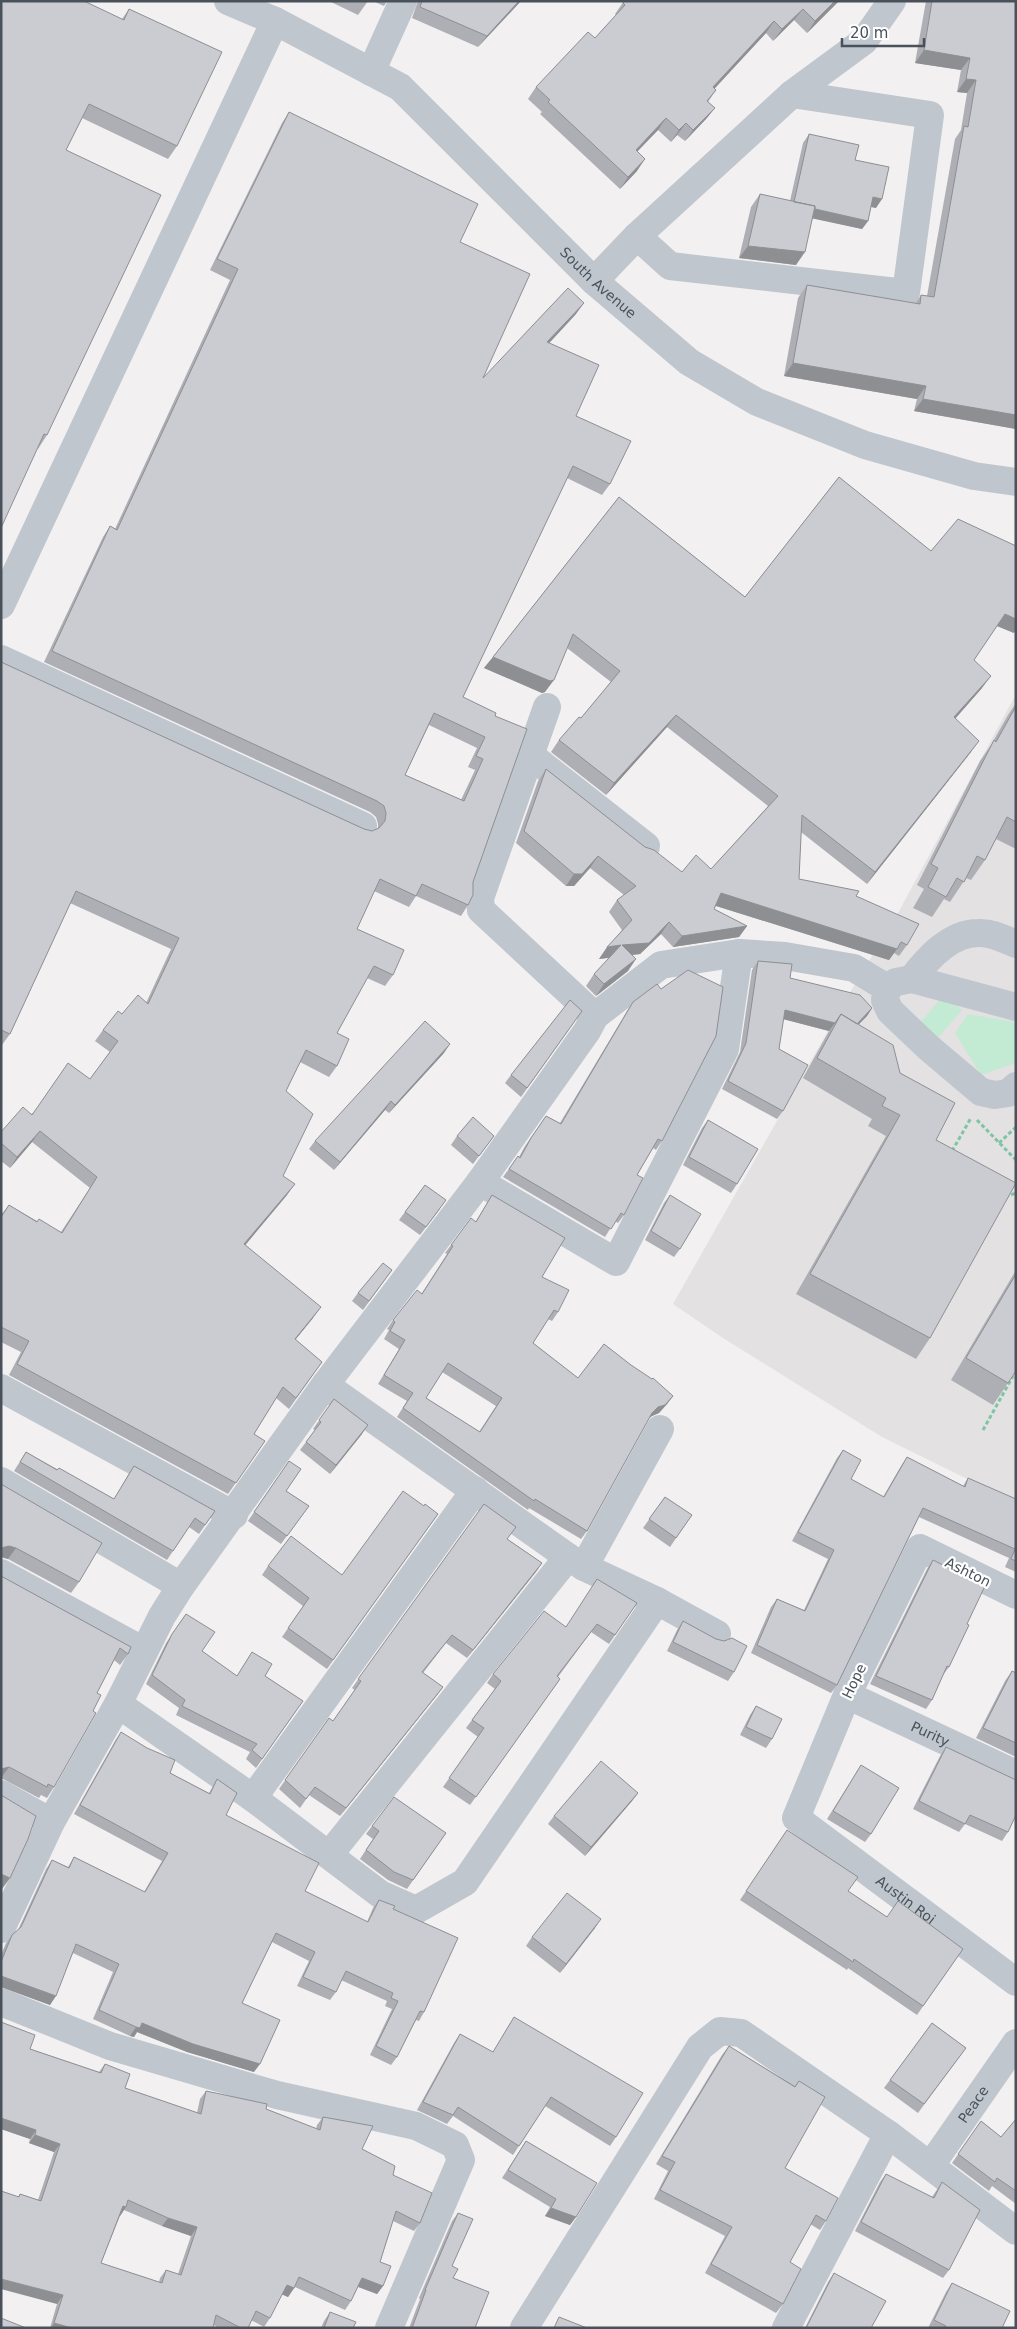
<svg xmlns="http://www.w3.org/2000/svg" width="1017" height="2329" viewBox="0 0 1017 2329" font-family="'DejaVu Sans',sans-serif">
  <style>
    .education { fill: #e3e1e1 }
    .green { fill: #c3ebd3 }
    .lines { fill: none; stroke-linecap: round; stroke-linejoin: round }
    .path { stroke: #7ec5a4; stroke-width: 3; stroke-dasharray: 4 2.5; stroke-linecap: butt }
    .minor { stroke: #bfc6cd; stroke-width: 28 }
    .wall { fill: #aeafb5; fill-rule: evenodd }
    .shaded-wall { fill: #8d8f93 }
    .building { fill: #caccd2; stroke: #8d8f93; fill-rule: evenodd }
    .labels { text-anchor: middle; stroke-width: 4.5; stroke-linejoin: round; paint-order: stroke }
    .street-label { font-size: 14px; fill: #49525b; stroke: #fff }
  </style>
  <rect width="100%" height="100%" fill="#f2f0f0"/>
  <!-- education -->
  <path class="education" d="M1016,694V1503L882,1437L723,1338L673,1304L849,994L898,913Z"/>
  <!-- green -->
  <path class="green" d="M944,995L962,1010L929,1048L912,1032Z
    M968,1014L1014,1022L1016,1032V1063L981,1075L955,1033Z"/>
  <g class="lines">
    <!-- path -->
    <path class="path" d="M977,1120L1016,1160
      M999,1143L1016,1127
      M952,1151L971,1118
      M1005,1197L1016,1193
      M983,1430L1013,1376"/>
    <!-- minor -->
    <g class="minor">
      <path id="s1" d="M228,1L275,21L400,87L594,281L689,362L757,402L865,445L974,476L1016,482"/>
      <path d="M371,72L403,1"/>
      <path d="M637,236L670,266L906,293L930,115L792,94"/>
      <path d="M594,281L637,236L792,94L864,41L892,1"/>
      <path d="M1,605L275,21"/>
      <path d="M1,659L363,826"/>
      <path d="M547,707L480,898L481,910L595,1016"/>
      <path d="M530,755L646,846"/>
      <path d="M912,979C927,959 950,933 978,933C991,932 1004,939 1016,944"/>
      <path d="M1016,1007L912,979L896,982L887,988L885,1000L890,1011L929,1048L981,1092L995,1095L1008,1093L1016,1086"/>
      <path d="M480,1182L616,1262L725,1049L739,953"/>
      <path d="M1,1388L234,1515"/>
      <path d="M1,1481L181,1586"/>
      <path d="M584,1567L660,1429"/>
      <path d="M1,1573L144,1651"/>
      <path id="s2" d="M1016,1595L920,1548L847,1695L796,1818L1016,1982"/>
      <path d="M657,1601L717,1634"/>
      <path id="s3" d="M847,1695L1016,1774"/>
      <path d="M118,1704L253,1798L380,1894L416,1910L465,1882L657,1601L584,1567L568,1557L325,1385"/>
      <path d="M1,1794L51,1822"/>
      <path d="M253,1798L475,1490"/>
      <path d="M329,1855L568,1557"/>
      <path d="M1,1929L51,1822L118,1704L162,1616L181,1586L325,1385L480,1182L587,1031L595,1016L661,965L739,953L785,956L854,968L887,988"/>
      <path d="M1,2002L110,2046L277,2095L416,2126L455,2145L461,2160L389,2328"/>
      <path id="s4" d="M931,2165L1016,2043"/>
      <path d="M524,2328L700,2047L720,2031L741,2033L888,2134L1016,2231"/>
      <path d="M786,2328L888,2134"/>
    </g>
  </g>
  <!-- wall -->
  <path class="wall" d="M1,1L122,19L129,9L177,146L168,159L82,118L66,150L47,435L38,449Z
    M329,1H368L358,15Z
    M373,1H387L384,6Z
    M418,1H521L478,47L412,18Z
    M624,1H839L807,33L794,20L773,41L766,33L714,88L716,90L708,102L715,108L706,119L685,141L677,135L671,142L658,130L637,152V171L620,189L540,114L542,112L528,99L536,87L595,38L616,15L615,14Z
    M926,1H1010L1016,2V429L914,411L917,399L784,376L798,298L807,285L915,304L921,295L927,296L955,139L961,130L967,93L957,92L961,70L915,63Z
    M289,112L460,242L483,378L576,314L549,343L576,416L610,484L602,495L567,478L463,697L495,716L473,882L468,905L461,916L416,896L409,907L374,891L357,929L393,975L385,986L367,978L337,1033V1066L329,1077L300,1062L286,1091L283,1176L287,1195L245,1245L313,1318L295,1340L322,1362L289,1409L276,1398L254,1434L265,1441L228,1494L9,1375L21,1352L1,1342V1215L9,1205L37,1221L61,1232L90,1188L32,1142L10,1168L1,1161V1132L90,1079L110,1052L95,1041L103,1030L122,1014L146,1003L171,949L70,903L10,1034L2,1045H1V662L364,829L372,831L378,828V824L376,817L370,812L44,662L103,537L110,526L115,529L230,280L210,270L282,123ZM429,725L477,748L468,767L475,770L461,800L405,775Z
    M809,134L855,160L876,208L871,207L868,221L862,229L813,218L796,265L739,258L751,207L760,194L790,201L803,143Z
    M839,477L1014,633L997,626L974,660L982,688L955,719L971,752L867,884L801,832L799,879L856,896L907,945L899,956L894,953L889,960L716,906L714,909L747,926L739,937L673,947L661,934L640,954L632,955L628,971L596,996L586,986L594,974L610,958L599,959L622,930L609,912L617,900L624,895L590,868L574,886H566L516,843L538,781L546,769L645,847L682,872L711,869L768,806L667,727L606,795L551,752L559,740L581,718L611,682L567,648L545,692L542,693L484,668L493,657L619,497L745,597Z
    M1016,703V849L996,839L985,860L971,880L966,878L950,902L944,899L932,917L913,908L924,889L917,885L980,761L991,745L1008,715Z
    M758,961L790,978L872,1008L867,1016L858,1025L900,1073L936,1140L930,1338L916,1359L796,1294L886,1136L868,1126L872,1119L803,1078L829,1031L783,1019L779,1049L783,1111L777,1119L722,1089L740,1052L752,970Z
    M633,1002L662,1141L656,1150L653,1148L637,1175L624,1215L618,1223L615,1221L605,1237L503,1177L518,1156L519,1157L525,1146L546,1116L560,1123L627,1011Z
    M582,1011L521,1097L505,1083L511,1075Z
    M444,1053L389,1113L385,1110L334,1170L309,1149L315,1141Z
    M708,1120L737,1184L731,1193L683,1165L702,1128Z
    M457,1136H494L473,1164L451,1145Z
    M425,1185L440,1209L420,1235L399,1220Z
    M492,1195L542,1277L558,1312L552,1321L548,1319L533,1343L578,1378L631,1365L673,1396L667,1404L659,1413L652,1416L649,1418L587,1531L581,1539L529,1508L528,1510L397,1417L407,1401L378,1384L399,1349L384,1339L389,1330L387,1329L393,1320L422,1293L447,1254L445,1253L451,1245L476,1221ZM442,1372L496,1406L479,1432L426,1398Z
    M670,1195L680,1249L674,1257L645,1240L664,1203Z
    M392,1270L363,1310L352,1301L358,1293Z
    M1016,1270V1371L1008,1383L993,1405L951,1380Z
    M334,1399L362,1434L330,1474L300,1450L315,1430L313,1429Z
    M843,1450L851,1479L883,1497L901,1466L907,1457L963,1486L968,1478L1015,1499L1016,1498V1572L1005,1567L1009,1558L919,1517L837,1685L831,1693L751,1653L771,1607L777,1599L804,1610L828,1559L792,1541L837,1458Z
    M26,1452L57,1469L114,1499L128,1475L134,1466L215,1511L199,1534L189,1527L167,1560L14,1471Z
    M289,1461L286,1491L309,1506L281,1544L248,1521Z
    M1,1484L79,1582L71,1593L8,1559L1,1557Z
    M665,1497L692,1515L670,1547L643,1528Z
    M484,1504L507,1539L542,1563L467,1658L446,1643L423,1673L443,1687L437,1695L340,1816L309,1795L300,1808L279,1789L329,1718L333,1721L355,1690L352,1688Z
    M424,1506L438,1514L327,1669L282,1637L303,1606L262,1575L268,1566L342,1575Z
    M933,1560L967,1624L949,1667L943,1675L932,1700L926,1709L870,1684L927,1569Z
    M1,1576L131,1647L128,1654L120,1665L114,1660L97,1693L54,1787L47,1798L41,1795L39,1798L1,1778Z
    M637,1603L609,1644L591,1632L558,1677L560,1679L470,1805L443,1787L478,1737L466,1728L495,1689L487,1683L493,1674L565,1627Z
    M186,1614L202,1651L237,1676L252,1652L265,1676L303,1701L256,1768L246,1759L250,1752L176,1715L179,1708L146,1684L166,1643Z
    M683,1621L734,1672L728,1681L667,1651L677,1630Z
    M1012,1671L1016,1673V1757L976,1738L1005,1681Z
    M756,1706L772,1739L766,1748L740,1735L750,1715Z
    M121,1732L170,1773L209,1793L217,1779L226,1815L305,1891L367,1922L373,1908L379,1900L393,1909L424,2012L419,2021L416,2020L397,2057L391,2065L370,2055L392,2009L385,2006L387,2001L341,1980L336,1992L330,2000L297,1986L309,1961L272,1942L242,2003L254,2072L187,2052L137,2032L134,2037L130,2036L93,2019L113,1972L73,1953L50,2005L1,1987V1955L6,1943L12,1935L18,1930L46,1869L52,1860L68,1867L74,1857L144,1892L162,1861L74,1814L115,1741Z
    M946,1747L1008,1832L1002,1841L965,1824L959,1832L913,1809L940,1756Z
    M861,1765L871,1834L865,1842L827,1819Z
    M638,1793L632,1801L585,1856L548,1824L554,1816Z
    M372,1826L446,1833L407,1889L388,1880L360,1859L373,1839L366,1834Z
    M787,1830L848,1891L887,1917L963,1949L917,2015L848,1968L847,1970L740,1900Z
    M595,1928L560,1973L526,1946L532,1937Z
    M514,2017L616,2137L610,2146L545,2106L513,2155L453,2116L447,2124L417,2110L454,2043L460,2034L493,2052Z
    M1,2022L30,2049L99,2072L105,2064L125,2088L197,2113L200,2099L206,2091L266,2109L316,2129L317,2125L323,2117L393,2175L420,2223L414,2231L393,2221L380,2262L383,2286L377,2294L358,2287L351,2301L345,2310L295,2287L288,2297L282,2294L270,2318L264,2327L251,2320L248,2328H218L214,2325L213,2328H50L57,2304L18,2197L20,2194L38,2200L54,2152L29,2143L30,2139L1,2129ZM124,2210L162,2226L191,2236L178,2274L166,2270L160,2278L159,2282L101,2263L120,2216Z
    M932,2023L966,2048L918,2113L884,2088Z
    M729,2046L795,2086L799,2081L785,2168L826,2221L820,2230L810,2224L790,2262L783,2304L776,2313L705,2273L725,2236L654,2199L668,2171L656,2164L722,2055Z
    M1016,2119V2204L992,2186L989,2191L952,2163L981,2121L1001,2137Z
    M526,2141L576,2217L570,2225L545,2216L550,2207L502,2178Z
    M886,2174L932,2197L942,2182L949,2270L943,2278L855,2231L880,2182Z
    M458,2213L452,2266L453,2278L475,2328H409L420,2299L419,2298L452,2221Z
    M834,2273L871,2328H805L828,2282Z
    M952,2283L1002,2328H928L946,2292Z
    M330,2312L353,2328H321L324,2321Z"/>
  <!-- shaded-wall -->
  <path class="shaded-wall" d="M519,1H521L478,47L487,36Z
    M835,1H839L807,33L815,21Z
    M803,9L794,20L773,41L782,29Z
    M774,21L766,33L705,99L713,87Z
    M924,50L970,58L961,70L915,63Z
    M966,79L976,80L967,93L957,92Z
    M715,108L706,119L685,141L693,130Z
    M666,118L658,130L627,162L636,150Z
    M686,123L677,135L671,142L679,130Z
    M645,159L637,171L620,189L628,177Z
    M873,197L882,199L876,208L867,206Z
    M793,204L868,221L862,229L787,213Z
    M748,246L805,252L796,265L739,258Z
    M584,303L576,314L540,353L547,342Z
    M793,363L926,386L917,399L784,376Z
    M923,399L1016,415V429L914,411Z
    M1005,614L1016,619V630L1014,633L997,626Z
    M493,657L554,680L545,692L542,693L484,668Z
    M991,676L982,688L946,729L954,717Z
    M676,715L667,727L606,795L614,783Z
    M979,741L971,752L867,884L875,872Z
    M598,856L590,868L574,886H566L574,874Z
    M721,893L897,949L889,960L713,905Z
    M669,922L661,934L640,954L614,957L622,945Z
    M747,926L739,937L673,947L682,936Z
    M621,945L613,957L599,959L607,947Z
    M636,959L628,971L596,996L604,984Z
    M872,1008L867,1016L847,1036L853,1027Z
    M785,1010L835,1023L829,1031L779,1018Z
    M450,1044L444,1053L389,1113L395,1105Z
    M391,1101L385,1110L334,1170L340,1162Z
    M40,1131L32,1142L10,1168L17,1157Z
    M295,1184L287,1195L237,1255L244,1244Z
    M321,1307L313,1318L287,1350L295,1339Z
    M673,1396L667,1404L659,1413L652,1416L646,1421L652,1413L658,1407Z
    M368,1425L362,1434L330,1474L336,1465Z
    M9,1546L16,1548L8,1559L1,1557V1548Z
    M542,1563L536,1572L467,1658L473,1650Z
    M443,1687L437,1695L340,1816L346,1808Z
    M9,1767L1,1778V1769Z
    M638,1793L632,1801L585,1856L591,1847Z
    M1,1874L10,1878L2,1889H1Z
    M601,1919L595,1928L560,1973L566,1964Z
    M1,1976L56,1996L50,2005L1,1987Z
    M142,2023L260,2064L254,2072L187,2052L137,2032L134,2037L130,2036L136,2027Z
    M1,2118L36,2130L30,2139L1,2129Z
    M35,2135L60,2144L54,2152L29,2143Z
    M123,2206L126,2207L120,2216L117,2215Z
    M551,2208L576,2217L570,2225L545,2216Z
    M168,2218L197,2227L191,2236L162,2226Z
    M362,2278L383,2286L377,2294L356,2286Z
    M1,2279L63,2295L57,2304L1,2289Z
    M287,2285L294,2288L288,2297L281,2294Z
    M54,2323L72,2328H51Z"/>
  <!-- building -->
  <path class="building" d="M1,1H84L124,20L129,9L222,52L177,146L89,104L66,150L161,195L47,435L44,434L1,528Z
    M422,1H519L487,36L420,7Z
    M624,1H835L815,21L803,9L782,29L774,21L713,87L716,90L707,101L715,108L693,130L686,123L679,130L666,118L636,150L645,159L628,177L548,102L550,100L536,87L588,32L595,38L625,5L623,3Z
    M932,1H1010L1016,2V415L923,399L926,386L793,363L807,285L920,304L921,295L934,297L964,126L968,127L976,80L966,79L970,58L924,50Z
    M289,112L478,204L460,242L530,274L483,378L568,288L584,303L547,342L599,365L576,416L631,441L610,484L573,466L463,697L496,713L495,716L527,729L473,882V895L468,905L422,884L416,896L380,879L357,929L404,950L393,975L374,966L337,1033L349,1039L337,1066L306,1050L286,1091L313,1114L283,1176L295,1184L244,1244L321,1307L295,1339L322,1362L296,1398L283,1387L254,1434L265,1441L236,1483L17,1364L29,1341L1,1327V1217L9,1205L37,1222L39,1219L62,1233L97,1177L40,1131L17,1157L1,1143V1132L23,1107L32,1115L68,1063L90,1079L118,1041L103,1030L118,1011L122,1014L138,995L148,1004L179,938L76,891L10,1034L1,1030V662L364,829L372,831L379,828L385,821L386,813L384,806L377,801L52,651L110,526L117,530L238,269L217,259ZM434,713L485,737L476,756L483,759L464,801L405,775Z
    M809,134L859,145L855,160L889,167L882,199L873,197L868,221L815,209V206L794,202Z
    M760,194L815,206L805,252L748,246Z
    M839,477L931,551L958,519L1016,546V619L1005,614L974,660L991,676L954,717L979,741L875,872L802,815L799,879L859,891L856,896L919,924L907,945L901,942L897,949L721,893L714,909L747,926L682,936L669,922L649,943L622,945L636,959L604,984L594,974L621,945L607,947L632,920L617,900L636,886L598,856L582,874H574L524,831L546,769L645,847L654,850L682,872L696,855L711,869L778,796L676,715L614,783L559,740L579,717L581,718L620,671L573,634L554,680L550,681L493,657L619,497L745,597Z
    M1016,706V822L1007,817L985,860L977,856L964,882L957,878L946,897L928,887L938,868L931,864L994,740L996,742Z
    M758,961L792,964L790,978L860,995L872,1008L857,1024L841,1014L835,1023L785,1010L779,1049L808,1065L783,1111L728,1081L746,1043Z
    M688,970L723,987L716,1036L662,1141L658,1139L637,1175L643,1178L624,1215L621,1213L611,1229L509,1169L518,1156L520,1158L531,1138L546,1116L561,1124L633,1002L657,984L661,989Z
    M570,1000L582,1011L527,1088L511,1075Z
    M841,1014L893,1045L900,1073L955,1103L936,1140L1016,1183L930,1338L810,1274L900,1115L882,1106L886,1098L817,1058Z
    M425,1021L450,1044L395,1105L391,1101L340,1162L315,1141Z
    M473,1117L494,1136L479,1156L457,1136Z
    M708,1120L758,1149L737,1184L689,1157Z
    M425,1185L446,1200L426,1227L405,1212Z
    M492,1195L565,1238L542,1277L569,1290L558,1312L554,1310L533,1343L578,1378L604,1344L631,1365L652,1379L653,1378L673,1396L665,1405L658,1407L652,1413L587,1531L535,1499L534,1501L403,1408L413,1393L384,1375L405,1340L390,1331L395,1322L393,1320L417,1290L422,1294L453,1246L451,1245L471,1218L476,1222ZM448,1363L502,1398L480,1432L426,1398Z
    M670,1195L701,1214L680,1249L651,1231Z
    M383,1263L392,1270L369,1301L358,1293Z
    M1016,1274V1371L1008,1383L966,1358Z
    M334,1399L368,1425L336,1465L306,1442L321,1422L319,1420Z
    M843,1450L861,1460L851,1479L884,1497L907,1457L965,1487L968,1478L1016,1499V1561L1011,1559L1015,1549L923,1508L837,1685L757,1645L777,1599L805,1611L834,1550L798,1532Z
    M26,1452L57,1470L59,1468L114,1499L134,1466L215,1511L205,1525L195,1518L173,1551L20,1462Z
    M289,1461L301,1469L286,1491L309,1506L287,1536L254,1512Z
    M1,1484L102,1543L79,1582L16,1548L9,1546L1,1548Z
    M403,1491L424,1506L425,1504L438,1514L333,1660L288,1628L309,1598L268,1566L291,1536L342,1575Z
    M665,1497L692,1515L676,1538L649,1519Z
    M484,1504L516,1527L507,1539L542,1563L473,1650L452,1635L422,1672L443,1687L346,1808L315,1787L306,1799L285,1780L329,1718L333,1721L361,1681L358,1679Z
    M933,1560L985,1586L967,1624L969,1625L949,1667L947,1666L932,1700L876,1676Z
    M1,1576L131,1647L128,1654L120,1648L97,1693L101,1695L93,1711L96,1713L54,1787L48,1784L47,1787L9,1767L1,1769Z
    M597,1579L637,1603L615,1635L597,1624L557,1676L560,1679L476,1797L449,1778L484,1728L472,1720L501,1681L493,1674L544,1611L566,1627Z
    M186,1614L215,1632L202,1651L237,1676L252,1652L272,1664L265,1676L303,1701L262,1759L252,1750L257,1744L182,1706L185,1700L152,1675L172,1634Z
    M683,1621L716,1639L724,1641L732,1638L747,1646L734,1672L673,1642Z
    M1012,1671L1016,1673V1743L983,1728Z
    M756,1706L782,1719L772,1739L746,1727Z
    M121,1732L147,1748L175,1760L170,1773L210,1794L217,1779L237,1793L226,1815L319,1863L305,1891L368,1922L379,1900L395,1906L393,1909L458,1938L424,2012L420,2011L397,2057L376,2046L398,2001L391,1998L393,1993L346,1971L336,1992L303,1977L315,1952L276,1933L242,2003L280,2020L260,2064L193,2044L142,2023L140,2028L136,2027L99,2010L119,1964L76,1944L56,1996L1,1976V1962L12,1935L21,1927L52,1860L69,1868L74,1857L145,1892L168,1853L80,1805Z
    M946,1747L1016,1780V1815L1008,1832L970,1815L965,1824L919,1801Z
    M601,1761L638,1793L591,1847L554,1816Z
    M861,1765L899,1788L871,1834L833,1811Z
    M1,1795L36,1816L28,1839L10,1878L1,1874Z
    M394,1797L446,1833L413,1880L394,1872L366,1850L379,1831L372,1826Z
    M787,1830L858,1877L848,1891L887,1917L898,1901L963,1949L923,2006L854,1959L853,1962L746,1891Z
    M567,1893L601,1919L566,1964L532,1937Z
    M514,2017L643,2093L616,2137L551,2097L519,2146L458,2107L453,2115L423,2102L460,2034L493,2052Z
    M1,2022L35,2035L30,2049L101,2073L105,2064L130,2074L125,2088L201,2114L206,2091L267,2104L266,2109L320,2130L323,2117L373,2126L362,2149L395,2166L393,2175L432,2193L420,2223L396,2211L380,2262L391,2266L383,2286L362,2278L351,2301L299,2277L294,2288L287,2285L270,2318L256,2311L248,2328H241L216,2315L213,2328H72L54,2323L63,2295L1,2279V2191L19,2197L20,2194L41,2201L60,2144L35,2135L36,2130L1,2118ZM128,2200L168,2218L197,2227L181,2275L166,2270L162,2283L101,2263L123,2206L126,2207Z
    M932,2023L966,2048L924,2104L890,2080Z
    M729,2046L795,2087L799,2081L825,2097L785,2168L838,2198L826,2221L816,2215L790,2262L801,2269L783,2304L711,2264L732,2227L660,2190L675,2162L662,2156Z
    M1016,2119V2191L997,2178L995,2182L958,2154L981,2121L1001,2137Z
    M526,2141L597,2183L576,2217L551,2208L556,2199L508,2170Z
    M886,2174L934,2198L942,2182L980,2210L949,2270L861,2222Z
    M458,2213L473,2219L452,2266L458,2269L453,2278L489,2292L475,2328H412L426,2290H425Z
    M834,2273L886,2301L871,2328H806Z
    M952,2283L1010,2311L1002,2328H945L946,2326L934,2320Z
    M330,2312L356,2322L353,2328H324Z
    M559,2317L587,2328H554Z
    M1,2318L26,2328H1Z"/>
  <g class="labels">
    <!-- street labels -->
    <g class="street-label">
      <text dy="5" stroke="none"><textPath href="#s1" startOffset="471">South Avenue</textPath></text>
      <text transform="translate(968 1572) rotate(26)" y="5">Ashton</text>
      <text transform="translate(854 1681) rotate(-64)" y="5">Hope</text>
      <text dy="5" stroke="none"><textPath href="#s3" startOffset="92">Purity</textPath></text>
      <text dy="5" stroke="none"><textPath href="#s2" startOffset="541">Austin Roi</textPath></text>
      <text dy="5" stroke="none"><textPath href="#s4" startOffset="74">Peace</textPath></text>
    </g>
  </g>
  <!-- border -->
  <rect width="1017" height="2329" fill="none" stroke="#49525b" stroke-width="5"/>
  <!-- scale -->
  <path d="M842 38v8h82v-8" fill="none" stroke="#49525b" stroke-width="2.5"/>
  <text x="850" y="38" font-size="15" fill="#49525b" stroke="#ffffff" stroke-width="4" paint-order="stroke">20 m</text>
</svg>
